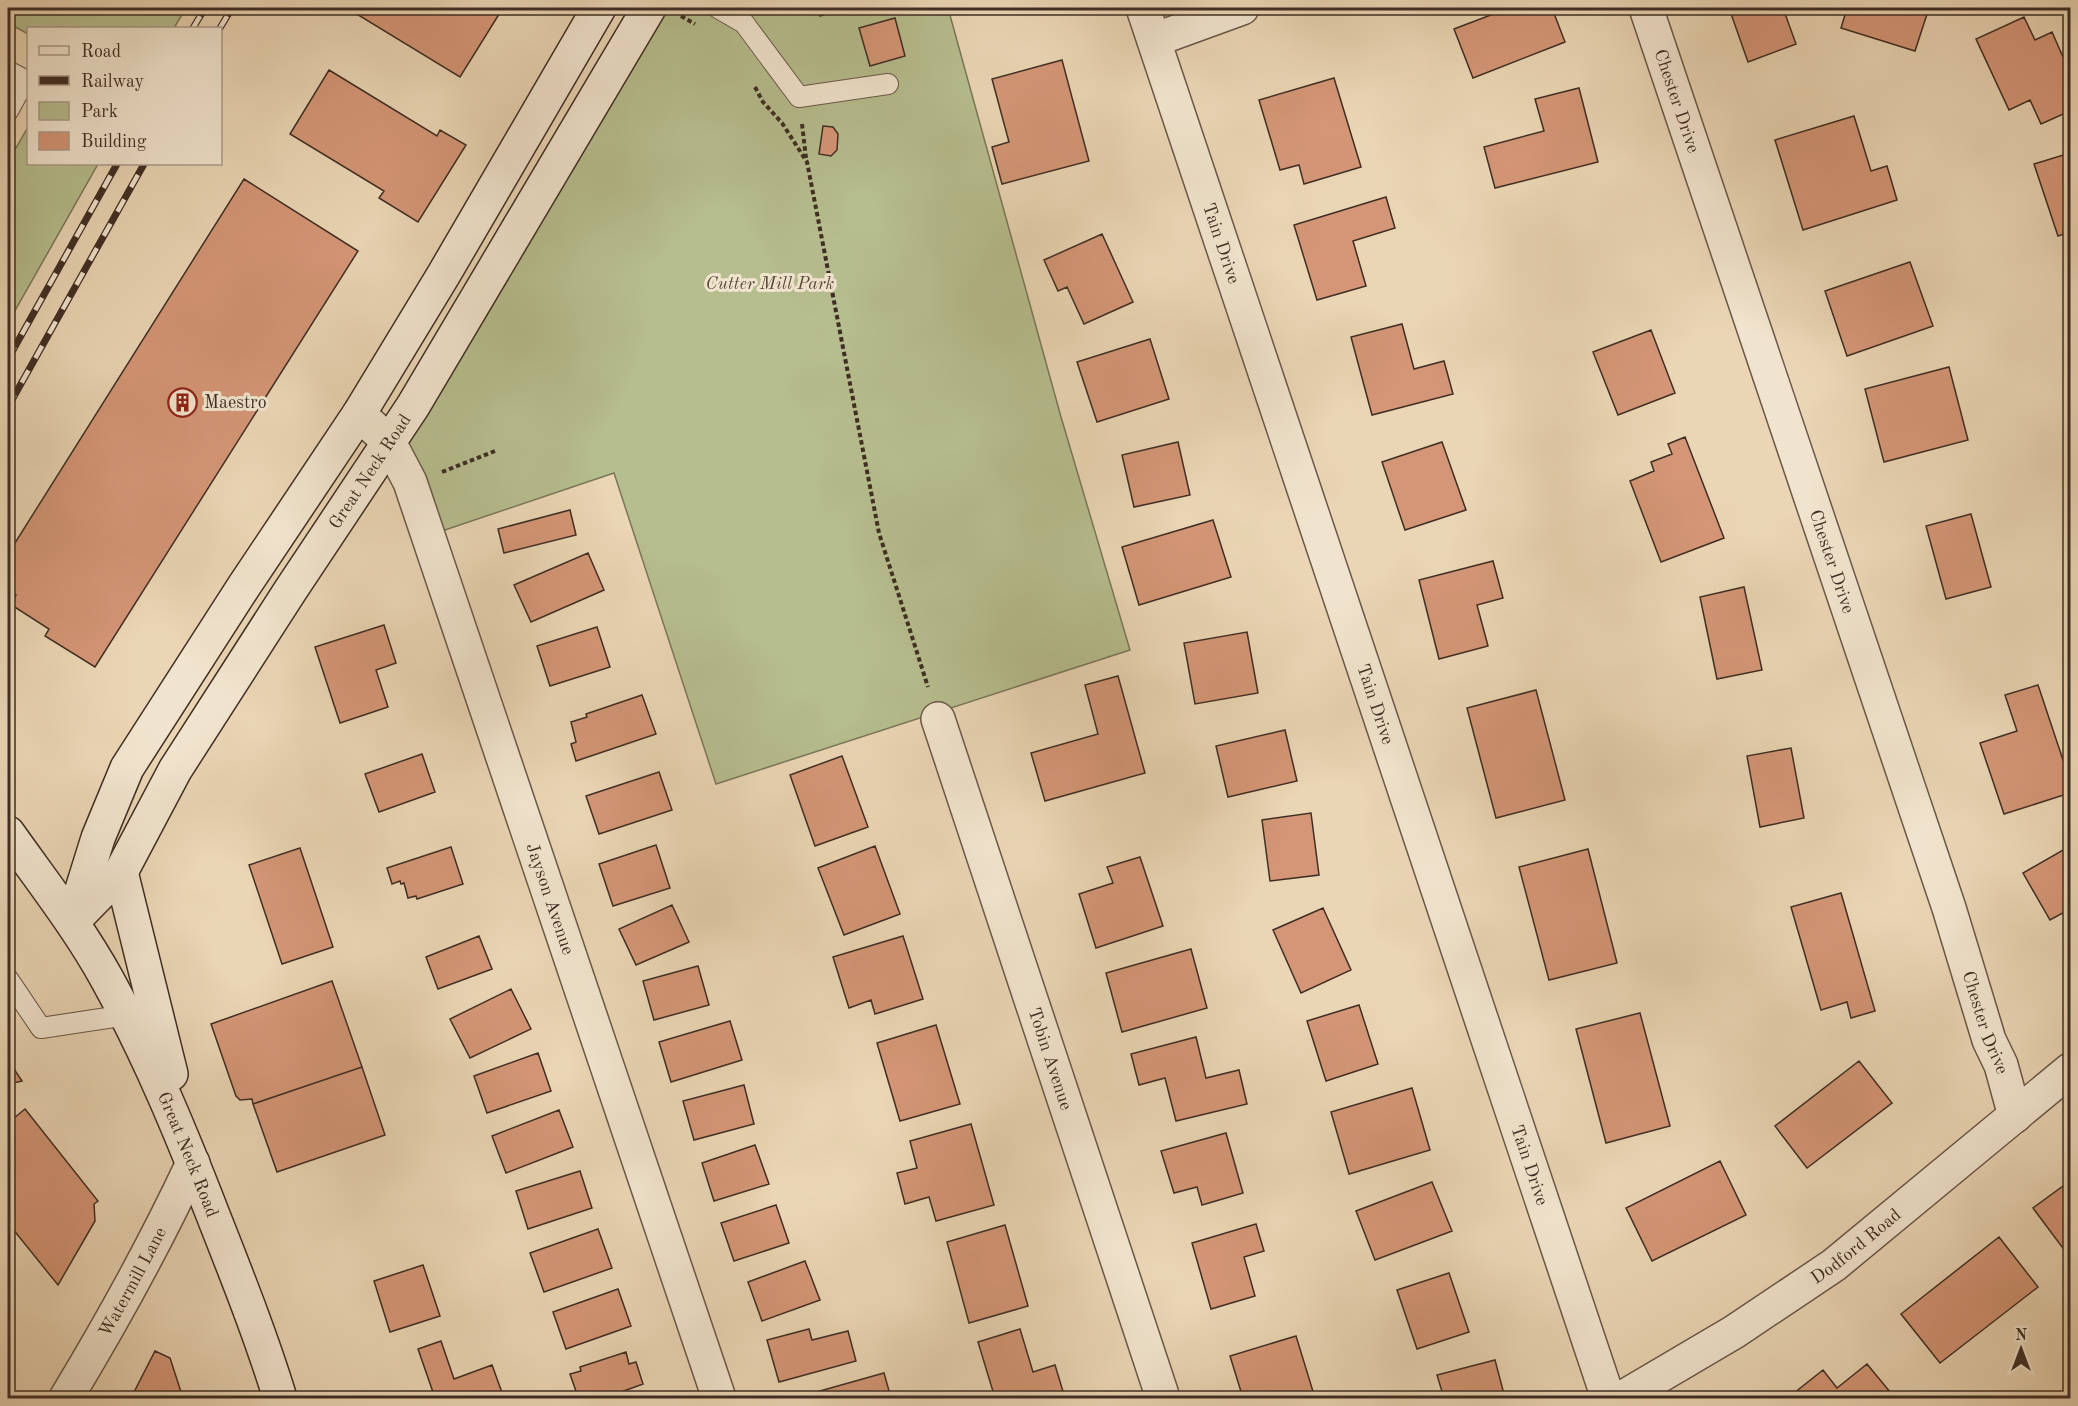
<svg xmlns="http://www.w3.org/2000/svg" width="2078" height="1406" viewBox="0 0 2078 1406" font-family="'Old Standard TT',serif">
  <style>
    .green { fill: #b6bd8e; stroke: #7a7659; stroke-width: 1.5 }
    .building { fill: #d49676; stroke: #3f2e24; stroke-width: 1.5 }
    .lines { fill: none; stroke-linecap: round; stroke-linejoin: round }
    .lane-casing { stroke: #6a5848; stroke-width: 22 }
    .street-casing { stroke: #6a5848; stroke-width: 36 }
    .secondary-casing { stroke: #3f2e24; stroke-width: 36 }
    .path { stroke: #3f2e24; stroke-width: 4; stroke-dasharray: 4.5 3; stroke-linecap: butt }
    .lane { stroke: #f1e4ce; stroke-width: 20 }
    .street { stroke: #f1e4ce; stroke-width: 33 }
    .secondary { stroke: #f1e4ce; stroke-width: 33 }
    .rail-casing { stroke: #3f2e24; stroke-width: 7 }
    .rail { stroke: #f1e4ce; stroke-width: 4.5; stroke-dasharray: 14; stroke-linecap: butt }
    .labels { text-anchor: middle; stroke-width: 6; stroke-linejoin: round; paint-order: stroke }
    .street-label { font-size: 18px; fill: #3f2e24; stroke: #f1e4ce }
    .park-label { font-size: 18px; font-style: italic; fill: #574b39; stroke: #f1e4ce }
    .poi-label { font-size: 18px; fill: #3f2e24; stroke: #f1e4ce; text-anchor: start }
  </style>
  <rect width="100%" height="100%" fill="#ead5b4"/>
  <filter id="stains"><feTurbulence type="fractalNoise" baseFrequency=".00333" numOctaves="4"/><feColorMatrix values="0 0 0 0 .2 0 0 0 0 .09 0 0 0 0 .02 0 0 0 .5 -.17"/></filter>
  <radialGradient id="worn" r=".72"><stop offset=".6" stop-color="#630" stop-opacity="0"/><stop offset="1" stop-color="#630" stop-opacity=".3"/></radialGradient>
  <!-- green -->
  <path class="green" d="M8,8H186L174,28H28V34L8,23Z
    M649,8H948L1061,417L1130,650L716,784L614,473L433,534L396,431Z
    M28,127V164H98L8,323V162Z"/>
  <!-- building -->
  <path class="building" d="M351,8H495L501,11L460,77L350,10Z
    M817,8H845L820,16Z
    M1509,8H1552L1565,42L1473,78L1454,29Z
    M1729,8H1783L1796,44L1748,62Z
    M1847,8H1929L1915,51L1841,28Z
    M2024,17L2035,40L2052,32L2070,73V111L2041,124L2030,100L2009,110L1976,39Z
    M895,18L905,56L870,66L859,28Z
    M1062,60L1089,161L1002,184L992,147L1009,142L992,79Z
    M329,70L437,136L440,130L466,145L418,222L379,198L384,191L290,134Z
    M1334,78L1361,167L1304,184L1299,165L1280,170L1259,100Z
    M1579,88L1598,162L1495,188L1484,147L1544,131L1535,99Z
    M1854,116L1871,171L1887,166L1897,200L1803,230L1775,140Z
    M823,126L833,127L838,134L837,150L831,156L819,154Z
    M2070,153V232L2058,236L2034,164Z
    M244,179L358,251L95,667L45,636L49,629L10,604L16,595L8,590V554Z
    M1386,197L1395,228L1353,241L1366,286L1317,300L1294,225Z
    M1102,234L1133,302L1084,324L1067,287L1058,291L1044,260Z
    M1910,262L1933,326L1847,356L1825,291Z
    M1402,324L1414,369L1444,361L1453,394L1372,415L1351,337Z
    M1651,330L1675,393L1618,415L1593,352Z
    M1150,339L1169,399L1097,422L1077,362Z
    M1949,367L1968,440L1884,462L1865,389Z
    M1685,437L1724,538L1661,562L1630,481L1654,471L1651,462L1672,454L1668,444Z
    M1178,442L1190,495L1134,507L1122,455Z
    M1442,442L1466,510L1405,530L1382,462Z
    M570,510L576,535L504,553L498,529Z
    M1971,514L1991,587L1946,599L1926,526Z
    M1213,520L1231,577L1139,605L1122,547Z
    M588,553L604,590L531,622L514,585Z
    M1493,561L1503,598L1477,605L1488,646L1439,659L1419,580Z
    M1744,587L1762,670L1717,679L1700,597Z
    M384,625L396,663L376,670L388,707L340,723L315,647Z
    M597,627L610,667L550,686L537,646Z
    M1247,632L1258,693L1195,704L1184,643Z
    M1118,676L1145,773L1045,801L1031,753L1098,734L1085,685Z
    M2038,685L2070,781V793L2004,814L1980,743L2017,731L2005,695Z
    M1536,690L1565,800L1496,818L1467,708Z
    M642,695L656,734L576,761L571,744L576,742L571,722L587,717L586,714Z
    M1285,730L1297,781L1228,797L1216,746Z
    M1791,748L1804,818L1760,827L1747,756Z
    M422,754L435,792L379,812L365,774Z
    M842,756L868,827L815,846L790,775Z
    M659,772L672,810L599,834L586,796Z
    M1311,813L1319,875L1270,881L1262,820Z
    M656,845L670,888L613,906L599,864Z
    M875,846L900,914L844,935L818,868Z
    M2070,846V909L2050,920L2023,873Z
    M451,847L463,884L417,899L416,896L408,898L404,883L401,884L400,881L392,884L387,868Z
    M300,848L333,947L282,964L249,865Z
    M1588,849L1617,963L1549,980L1519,867Z
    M1140,857L1163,926L1096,948L1079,894L1113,883L1107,867Z
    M1841,893L1875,1011L1851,1018L1847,1002L1821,1010L1791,907Z
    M672,905L689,942L636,965L619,929Z
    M1323,908L1351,970L1301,993L1273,930Z
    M479,936L492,969L438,989L426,957Z
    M903,936L923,999L875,1014L871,1000L849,1008L833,957Z
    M1191,949L1207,1008L1122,1032L1106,973Z
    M698,966L709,1005L654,1020L643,981Z
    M332,981L362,1067L253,1104L252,1099L240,1100L236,1096L211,1024Z
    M511,989L531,1029L470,1058L450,1019Z
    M1359,1005L1378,1064L1326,1081L1307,1021Z
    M1640,1013L1670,1126L1606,1143L1576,1029Z
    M730,1021L742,1060L671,1082L659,1042Z
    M936,1025L960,1104L900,1121L877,1043Z
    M1196,1037L1206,1078L1239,1070L1247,1104L1176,1121L1165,1078L1139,1085L1131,1054Z
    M538,1053L551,1091L487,1113L474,1076Z
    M8,1060L22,1081L8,1084Z
    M1859,1061L1892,1103L1807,1168L1775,1126Z
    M362,1067L385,1135L277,1172L253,1104Z
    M744,1085L754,1124L694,1140L683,1101Z
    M1412,1088L1430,1150L1349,1174L1331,1112Z
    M25,1109L98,1201L94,1204L95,1221L58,1285L8,1223V1123Z
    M559,1110L573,1147L506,1173L492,1136Z
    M971,1124L994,1205L936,1221L929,1197L905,1204L897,1173L917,1168L910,1141Z
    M1226,1133L1243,1193L1202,1205L1197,1187L1174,1193L1161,1151Z
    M755,1145L769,1184L714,1201L702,1163Z
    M1720,1161L1746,1215L1652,1261L1626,1208Z
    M580,1171L592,1208L528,1229L516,1191Z
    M2070,1181V1247L2065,1251L2033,1208Z
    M1432,1182L1452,1231L1375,1260L1356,1211Z
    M776,1205L789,1243L734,1261L721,1223Z
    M1256,1224L1264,1251L1244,1257L1255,1296L1211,1309L1192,1243Z
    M1005,1225L1028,1306L969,1323L947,1242Z
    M598,1229L612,1268L544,1292L530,1253Z
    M1999,1237L2038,1287L1940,1363L1901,1314Z
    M805,1261L820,1300L762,1321L748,1282Z
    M423,1265L440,1316L390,1332L374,1281Z
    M1449,1273L1469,1332L1417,1349L1397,1290Z
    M618,1289L631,1326L566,1349L553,1312Z
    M809,1329L812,1340L848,1331L856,1361L779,1382L767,1340Z
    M1020,1329L1033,1372L1055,1365L1065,1398H995L978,1342Z
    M1296,1336L1315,1398H1243L1230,1356Z
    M441,1341L454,1379L492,1365L504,1398H435L418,1349Z
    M155,1351L170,1358L183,1398H131Z
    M626,1352L629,1364L636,1362L643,1384L621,1392L623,1398H591L589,1393L578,1397L570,1374L581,1371L580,1367Z
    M1495,1360L1505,1398H1444L1437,1375Z
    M1867,1364L1895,1398L1789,1397L1823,1370L1837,1388Z
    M884,1373L891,1398H795Z"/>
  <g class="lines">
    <defs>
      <path id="lane" d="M718,8L744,23L799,97L888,84
        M8,71L25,80L8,111
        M8,979L41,1028L127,1015"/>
      <g id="street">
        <path id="s1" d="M1143,8L1608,1398"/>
        <path id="s2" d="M1646,8L1949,908L1989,1040L2001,1065L2015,1116"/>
        <path d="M1154,40L1242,8"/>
        <path id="s3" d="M359,414L389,442L410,482L719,1398"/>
        <path id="s4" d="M938,719L1163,1398"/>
        <path id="s5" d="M66,1398C112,1322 155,1244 193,1163"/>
        <path id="s6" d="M1622,1398L1734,1332L1834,1265L2070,1070"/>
      </g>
      <g id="secondary">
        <path id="s7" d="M8,833C42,881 79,928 107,979C149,1055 182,1135 213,1215C237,1276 261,1336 280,1398"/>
        <path d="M121,872L171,1074"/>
        <path d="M74,915L98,838L127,768L244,586L359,414L444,274L599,8"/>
        <path id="s8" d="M72,922L121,872L175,770L290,591L413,406L649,8"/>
      </g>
    </defs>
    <!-- lane casing -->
    <use href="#lane" class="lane-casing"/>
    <!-- street casing -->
    <use href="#street" class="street-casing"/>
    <!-- secondary casing -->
    <use href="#secondary" class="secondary-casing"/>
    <!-- path -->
    <path class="path" d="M681,16L695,24
      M755,87L763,102L782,123L807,162L879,533L928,687
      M802,124L806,158
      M442,472L495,451"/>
    <!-- lane -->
    <use href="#lane" class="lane"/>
    <!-- street -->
    <use href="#street" class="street"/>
    <!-- secondary -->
    <use href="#secondary" class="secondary"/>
    <defs>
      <path id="rail" d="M193,28L205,8
        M220,28L232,8
        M8,359L117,164
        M8,407L144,164"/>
    </defs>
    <!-- rail casing -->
    <use href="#rail" class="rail-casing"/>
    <!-- rail -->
    <use href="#rail" class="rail"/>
  </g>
  <!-- icons -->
  <defs>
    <symbol id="building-ring" viewBox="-11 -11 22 22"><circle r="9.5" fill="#f1e4ce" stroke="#8f2418" stroke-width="1.5"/><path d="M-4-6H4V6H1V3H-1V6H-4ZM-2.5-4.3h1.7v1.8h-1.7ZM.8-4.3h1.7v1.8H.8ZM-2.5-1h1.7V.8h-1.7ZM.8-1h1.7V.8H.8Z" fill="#8f2418"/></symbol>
  </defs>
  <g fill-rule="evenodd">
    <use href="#building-ring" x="166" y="386" width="33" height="33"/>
  </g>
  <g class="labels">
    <!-- street labels -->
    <g class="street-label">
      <text dy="6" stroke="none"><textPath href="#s2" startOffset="98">Chester Drive</textPath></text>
      <text dy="6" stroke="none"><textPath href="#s1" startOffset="248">Tain Drive</textPath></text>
      <text dy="6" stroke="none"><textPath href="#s8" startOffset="542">Great Neck Road</textPath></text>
      <text dy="6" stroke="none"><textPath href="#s2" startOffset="584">Chester Drive</textPath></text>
      <text dy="6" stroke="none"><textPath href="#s1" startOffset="734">Tain Drive</textPath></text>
      <text dy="6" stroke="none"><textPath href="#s3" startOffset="526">Jayson Avenue</textPath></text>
      <text dy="6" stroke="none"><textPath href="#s2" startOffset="1070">Chester Drive</textPath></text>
      <text dy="6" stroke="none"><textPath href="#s4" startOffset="358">Tobin Avenue</textPath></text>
      <text dy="6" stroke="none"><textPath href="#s7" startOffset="370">Great Neck Road</textPath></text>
      <text dy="6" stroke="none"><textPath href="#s1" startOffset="1220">Tain Drive</textPath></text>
      <text dy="6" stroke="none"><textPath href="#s6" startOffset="279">Dodford Road</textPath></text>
      <text dy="6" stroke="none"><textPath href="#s5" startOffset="134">Watermill Lane</textPath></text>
    </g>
    <!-- park labels -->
    <g class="park-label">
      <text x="770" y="289">Cutter Mill Park</text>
    </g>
    <!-- poi labels -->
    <g class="poi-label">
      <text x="204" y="408">Maestro</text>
    </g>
  </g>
  <!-- margin -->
  <rect width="2078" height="1406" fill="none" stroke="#ead5b4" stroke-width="30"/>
  <rect x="9" y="9" width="2060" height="1388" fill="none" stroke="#3f2e24" stroke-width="3"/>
  <rect x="15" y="15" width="2048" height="1376" fill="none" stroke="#3f2e24" stroke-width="1.5"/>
  <!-- legend -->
  <rect x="27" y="27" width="195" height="138" fill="#f1e4ce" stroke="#aa9b8a" stroke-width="1.5"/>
  <rect x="39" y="46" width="30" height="9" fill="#f1e4ce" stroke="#aa9b8a" stroke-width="1.5"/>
  <text x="81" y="57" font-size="18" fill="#3f2e24">Road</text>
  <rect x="39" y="76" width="30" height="9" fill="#3f2e24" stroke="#aa9b8a" stroke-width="1.5"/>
  <text x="81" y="87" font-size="18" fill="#3f2e24">Railway</text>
  <rect x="39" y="102" width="30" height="18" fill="#b6bd8e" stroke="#aa9b8a" stroke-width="1.5"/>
  <text x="81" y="117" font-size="18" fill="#3f2e24">Park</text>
  <rect x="39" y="132" width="30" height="18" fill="#d49676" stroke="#aa9b8a" stroke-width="1.5"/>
  <text x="81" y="147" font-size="18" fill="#3f2e24">Building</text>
  <!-- north arrow -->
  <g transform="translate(2021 1349)" stroke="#f1e4ce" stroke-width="4.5" paint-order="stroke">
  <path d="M0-4.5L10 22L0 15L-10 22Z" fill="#3f2e24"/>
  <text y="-9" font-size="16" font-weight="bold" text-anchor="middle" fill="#3f2e24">N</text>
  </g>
  <rect width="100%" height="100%" filter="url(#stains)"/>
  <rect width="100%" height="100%" fill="url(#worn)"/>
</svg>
